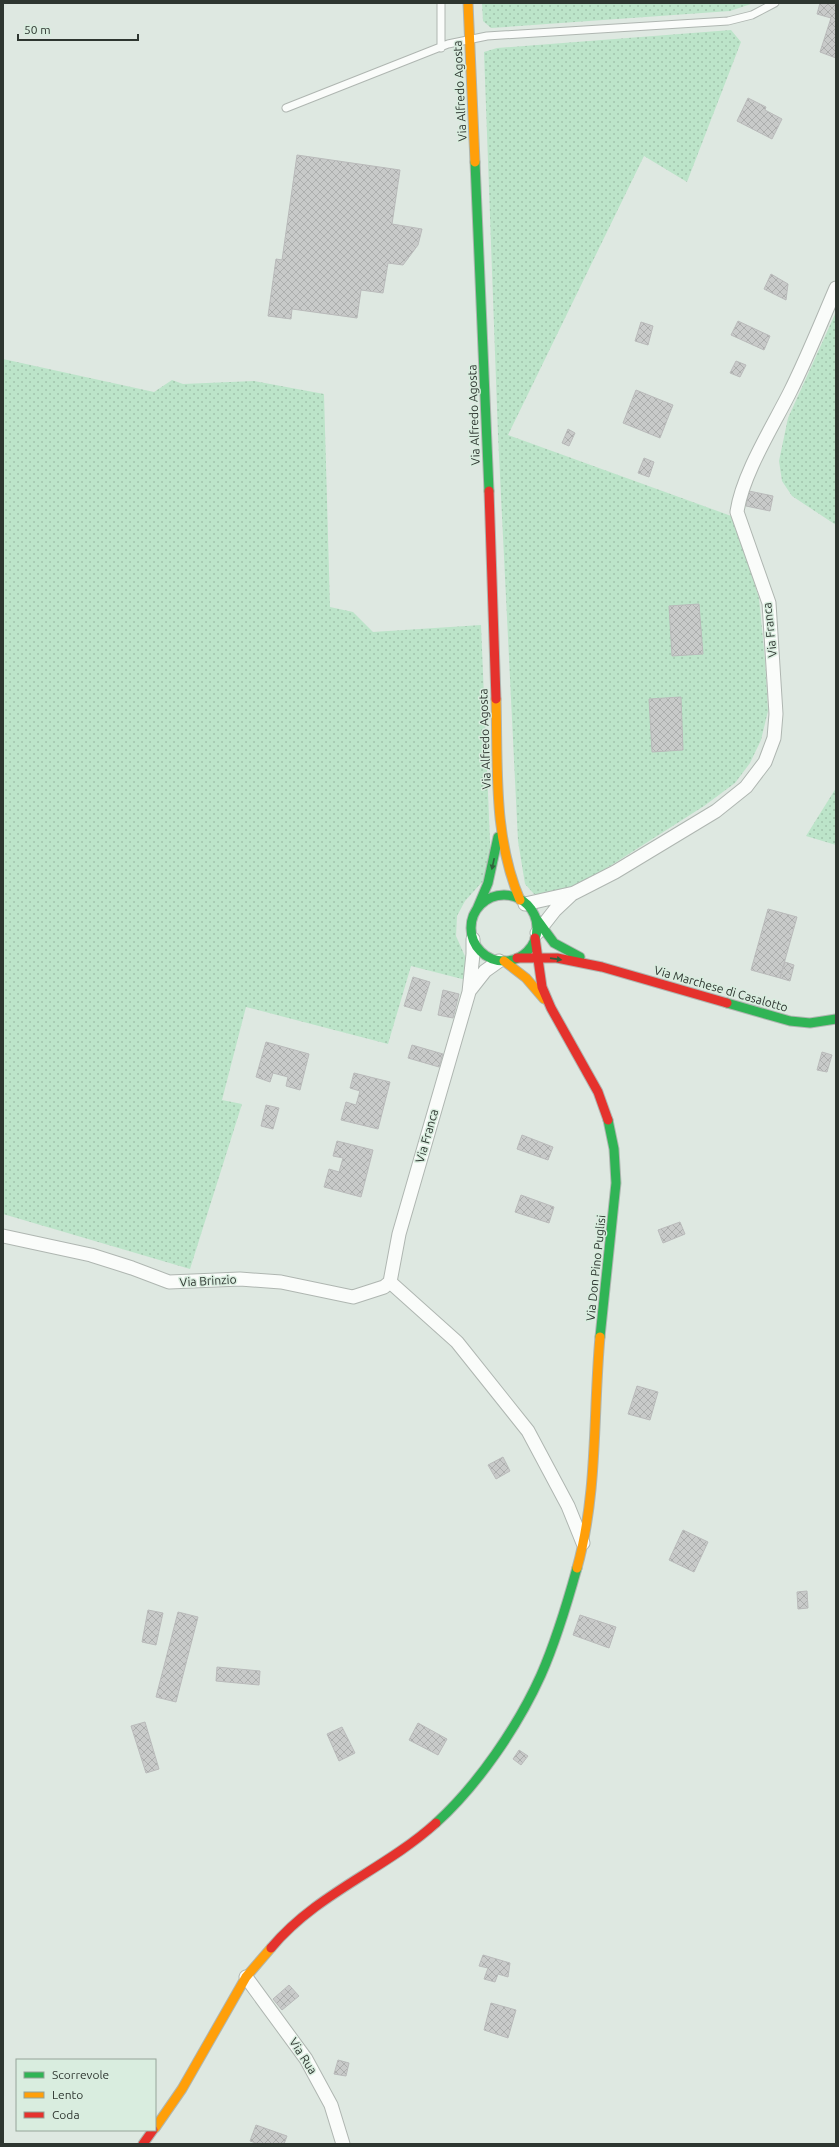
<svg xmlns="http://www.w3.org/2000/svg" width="839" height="2147" viewBox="0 0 839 2147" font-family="Ubuntu,sans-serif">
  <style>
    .grass { fill: url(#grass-dots) }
    .building { fill: url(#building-cross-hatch); stroke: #b9baba }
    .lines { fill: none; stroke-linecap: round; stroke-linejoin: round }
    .lane-casing { stroke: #afb6b1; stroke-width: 9 }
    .street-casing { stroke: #afb6b1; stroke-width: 15 }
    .fast-casing { stroke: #afb6b1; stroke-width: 11 }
    .slow-casing { stroke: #afb6b1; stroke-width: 11 }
    .jam-casing { stroke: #afb6b1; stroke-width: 11 }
    .lane { stroke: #fafcfa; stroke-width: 7 }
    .street { stroke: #fafcfa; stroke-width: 13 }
    .fast { stroke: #30b455; stroke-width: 9 }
    .slow { stroke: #ff9f0a; stroke-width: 9 }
    .jam { stroke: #e5322d; stroke-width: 9 }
    .oneway { fill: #2f623d }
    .labels { text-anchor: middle; stroke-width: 3; stroke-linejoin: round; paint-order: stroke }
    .street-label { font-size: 12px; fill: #2e3630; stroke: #d9eddf }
  </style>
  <defs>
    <pattern id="grass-dots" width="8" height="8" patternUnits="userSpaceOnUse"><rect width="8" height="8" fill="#bce4c9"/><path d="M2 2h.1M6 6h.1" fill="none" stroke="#a2c4ad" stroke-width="1.8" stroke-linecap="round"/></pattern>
    <pattern id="building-cross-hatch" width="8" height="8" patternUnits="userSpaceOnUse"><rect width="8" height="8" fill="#c8cac9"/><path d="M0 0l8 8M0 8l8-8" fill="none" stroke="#acaead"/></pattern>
  </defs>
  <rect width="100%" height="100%" fill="#dee8e1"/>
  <!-- grass -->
  <path class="grass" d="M482,3H754L730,11L491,28L483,21Z
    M731,30L741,42L687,182L644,156L508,435L734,517L759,598L765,660L768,711L761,740L750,763L735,783L704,806L574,889L544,896L534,894L525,884L518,841L498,435L484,52L497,48Z
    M836,312V525L792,496L782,481L779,461L788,418Z
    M3,359L154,392L172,380L183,384L254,381L324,394L330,607L353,612L373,632L481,625L491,865L484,880L465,901L457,916L456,936L468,963L466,980L411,966L388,1044L246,1007L222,1100L242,1104L190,1269L3,1214Z
    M836,788V845L806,836Z"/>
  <!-- building -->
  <path class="building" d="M820,3H836V58L820,52L831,18L817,14Z
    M748,98L766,107L765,110L782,119L772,139L737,121Z
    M297,155L400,170L392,224L422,229L418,245L403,265L388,263L383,293L361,290L357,318L292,309L291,319L268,316L276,259L282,260Z
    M771,274L788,284L786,300L764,289Z
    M738,321L770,336L764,350L731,335Z
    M641,322L653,326L648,345L635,341Z
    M736,361L746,365L740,377L730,373Z
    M636,390L673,405L660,438L623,423Z
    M568,429L575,433L569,446L562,443Z
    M644,458L654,462L649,477L638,473Z
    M749,491L773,496L770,511L746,506Z
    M699,604L703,654L672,656L669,606Z
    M681,697L683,750L652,752L649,699Z
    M768,909L797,917L780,978L751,970Z
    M785,962L794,965L790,981L780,978Z
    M413,977L430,982L421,1011L404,1006Z
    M443,990L459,994L453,1018L438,1015Z
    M266,1042L309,1054L300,1090L286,1086L288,1077L273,1073L270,1082L256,1077Z
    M412,1045L443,1054L439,1067L408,1058Z
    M822,1052L832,1055L827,1072L817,1070Z
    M354,1073L390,1082L378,1129L341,1120L346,1102L356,1105L360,1091L350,1088Z
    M266,1105L279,1108L273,1129L261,1126Z
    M522,1135L553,1147L548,1160L517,1149Z
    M337,1141L373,1150L361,1197L324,1187L329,1169L339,1172L343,1158L333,1156Z
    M521,1195L554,1207L549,1223L515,1212Z
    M680,1222L685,1234L663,1243L658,1230Z
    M637,1386L658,1392L650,1420L628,1414Z
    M503,1457L510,1471L496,1479L488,1465Z
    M683,1530L708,1542L694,1572L669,1560Z
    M807,1591L808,1608L798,1609L797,1592Z
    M148,1610L163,1613L156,1645L142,1642Z
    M178,1612L198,1617L176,1702L156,1697Z
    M580,1615L616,1627L609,1648L573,1635Z
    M217,1667L260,1671L259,1685L216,1681Z
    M145,1722L159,1769L146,1773L131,1726Z
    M418,1723L447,1739L438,1755L409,1740Z
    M342,1727L355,1753L339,1761L327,1734Z
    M519,1750L528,1756L521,1765L513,1759Z
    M483,1955L510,1963L508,1977L498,1974L495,1982L484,1979L488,1968L479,1966Z
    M289,1985L299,1996L282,2010L273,1999Z
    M491,2003L516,2010L508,2038L484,2030Z
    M338,2060L349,2063L346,2076L334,2074Z
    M256,2125L287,2136L284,2144H259L250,2141Z"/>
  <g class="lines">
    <defs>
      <path id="lane" d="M441,48V3
        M286,108L448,44L487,36L728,21L752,15L775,3"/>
      <path id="street" d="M525,904L574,893L615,872L716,811L746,787L765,762L774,738L776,714L769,603L737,512C742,475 773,426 790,392C807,358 821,323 836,288
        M537,933L555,910L572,894
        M470,990L485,971L499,961
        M3,1236L91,1255L132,1268L169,1282L240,1279L281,1282L353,1297L384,1287L390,1282
        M390,1282L399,1234L469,992L473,954V939
        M390,1282L457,1342L528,1431L568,1506L583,1543
        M246,1977L306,2059L331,2105L343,2144"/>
      <path id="fast" d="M475,162L489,491
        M471 928a33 33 0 1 1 66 0a33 33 0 1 1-66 0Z
        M477,909L488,883L498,837
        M535,917L554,943L580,957
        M727,1003L790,1021L810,1023L836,1019
        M600,1337L616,1183L614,1149L608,1120
        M436,1823C478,1785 518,1726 541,1675C556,1641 567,1604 577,1568"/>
      <path id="slow" d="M468,3L475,162
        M496,699C498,767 493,837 520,900
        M504,961L526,978L544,999
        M577,1568C598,1493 593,1414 600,1337
        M155,2128L182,2089L246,1977L271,1948"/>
      <path id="jam" d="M489,491L496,699
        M535,938L542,987L551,1008L598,1092L608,1120
        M517,958H557L602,967L727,1003
        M271,1948C317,1893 384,1870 436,1823
        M143,2144L153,2130"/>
    </defs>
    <!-- lane casing -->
    <use href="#lane" class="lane-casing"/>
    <!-- street casing -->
    <use href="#street" class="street-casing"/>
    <!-- fast casing -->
    <use href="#fast" class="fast-casing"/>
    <!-- slow casing -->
    <use href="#slow" class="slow-casing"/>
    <!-- jam casing -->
    <use href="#jam" class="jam-casing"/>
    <!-- lane -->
    <use href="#lane" class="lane"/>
    <!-- street -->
    <use href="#street" class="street"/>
    <!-- fast -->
    <use href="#fast" class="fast"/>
    <!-- slow -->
    <use href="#slow" class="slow"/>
    <!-- jam -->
    <use href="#jam" class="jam"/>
  </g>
  <!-- one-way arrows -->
  <defs><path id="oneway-solid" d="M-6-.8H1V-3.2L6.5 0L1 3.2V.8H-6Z"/></defs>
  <g class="oneway">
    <use href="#oneway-solid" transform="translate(493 864) rotate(102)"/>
    <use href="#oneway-solid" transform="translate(556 959) rotate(8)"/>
  </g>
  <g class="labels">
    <!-- street labels -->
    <g class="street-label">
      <text transform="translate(460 91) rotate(-93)" y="4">Via Alfredo Agosta</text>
      <text transform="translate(474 415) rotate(-92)" y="4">Via Alfredo Agosta</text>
      <text transform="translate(770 630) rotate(-96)" y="4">Via Franca</text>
      <text transform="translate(485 739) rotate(-92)" y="4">Via Alfredo Agosta</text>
      <text transform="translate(721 989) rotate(16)" y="4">Via Marchese di Casalotto</text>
      <text transform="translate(427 1136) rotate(-74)" y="4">Via Franca</text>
      <text transform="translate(596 1268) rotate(-84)" y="4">Via Don Pino Puglisi</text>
      <text transform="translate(208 1281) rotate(-3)" y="4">Via Brinzio</text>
      <text transform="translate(303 2056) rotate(57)" y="4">Via Rua</text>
    </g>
  </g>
  <!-- border -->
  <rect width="839" height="2147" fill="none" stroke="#2e3630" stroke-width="8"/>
  <!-- legend -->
  <rect x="16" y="2059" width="140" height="72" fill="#d9eddf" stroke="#95a499"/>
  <rect x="24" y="2072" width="20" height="6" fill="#30b455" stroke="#95a499"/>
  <text x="52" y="2079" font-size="12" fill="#2e3630">Scorrevole</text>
  <rect x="24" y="2092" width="20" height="6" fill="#ff9f0a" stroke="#95a499"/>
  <text x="52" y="2099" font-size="12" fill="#2e3630">Lento</text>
  <rect x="24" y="2112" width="20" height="6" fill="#e5322d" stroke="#95a499"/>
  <text x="52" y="2119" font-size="12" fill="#2e3630">Coda</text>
  <!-- scale -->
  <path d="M18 34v6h120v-6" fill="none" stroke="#2e3630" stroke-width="2"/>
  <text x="24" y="34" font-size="12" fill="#2e3630" stroke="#d9eddf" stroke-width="3" paint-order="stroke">50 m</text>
</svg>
